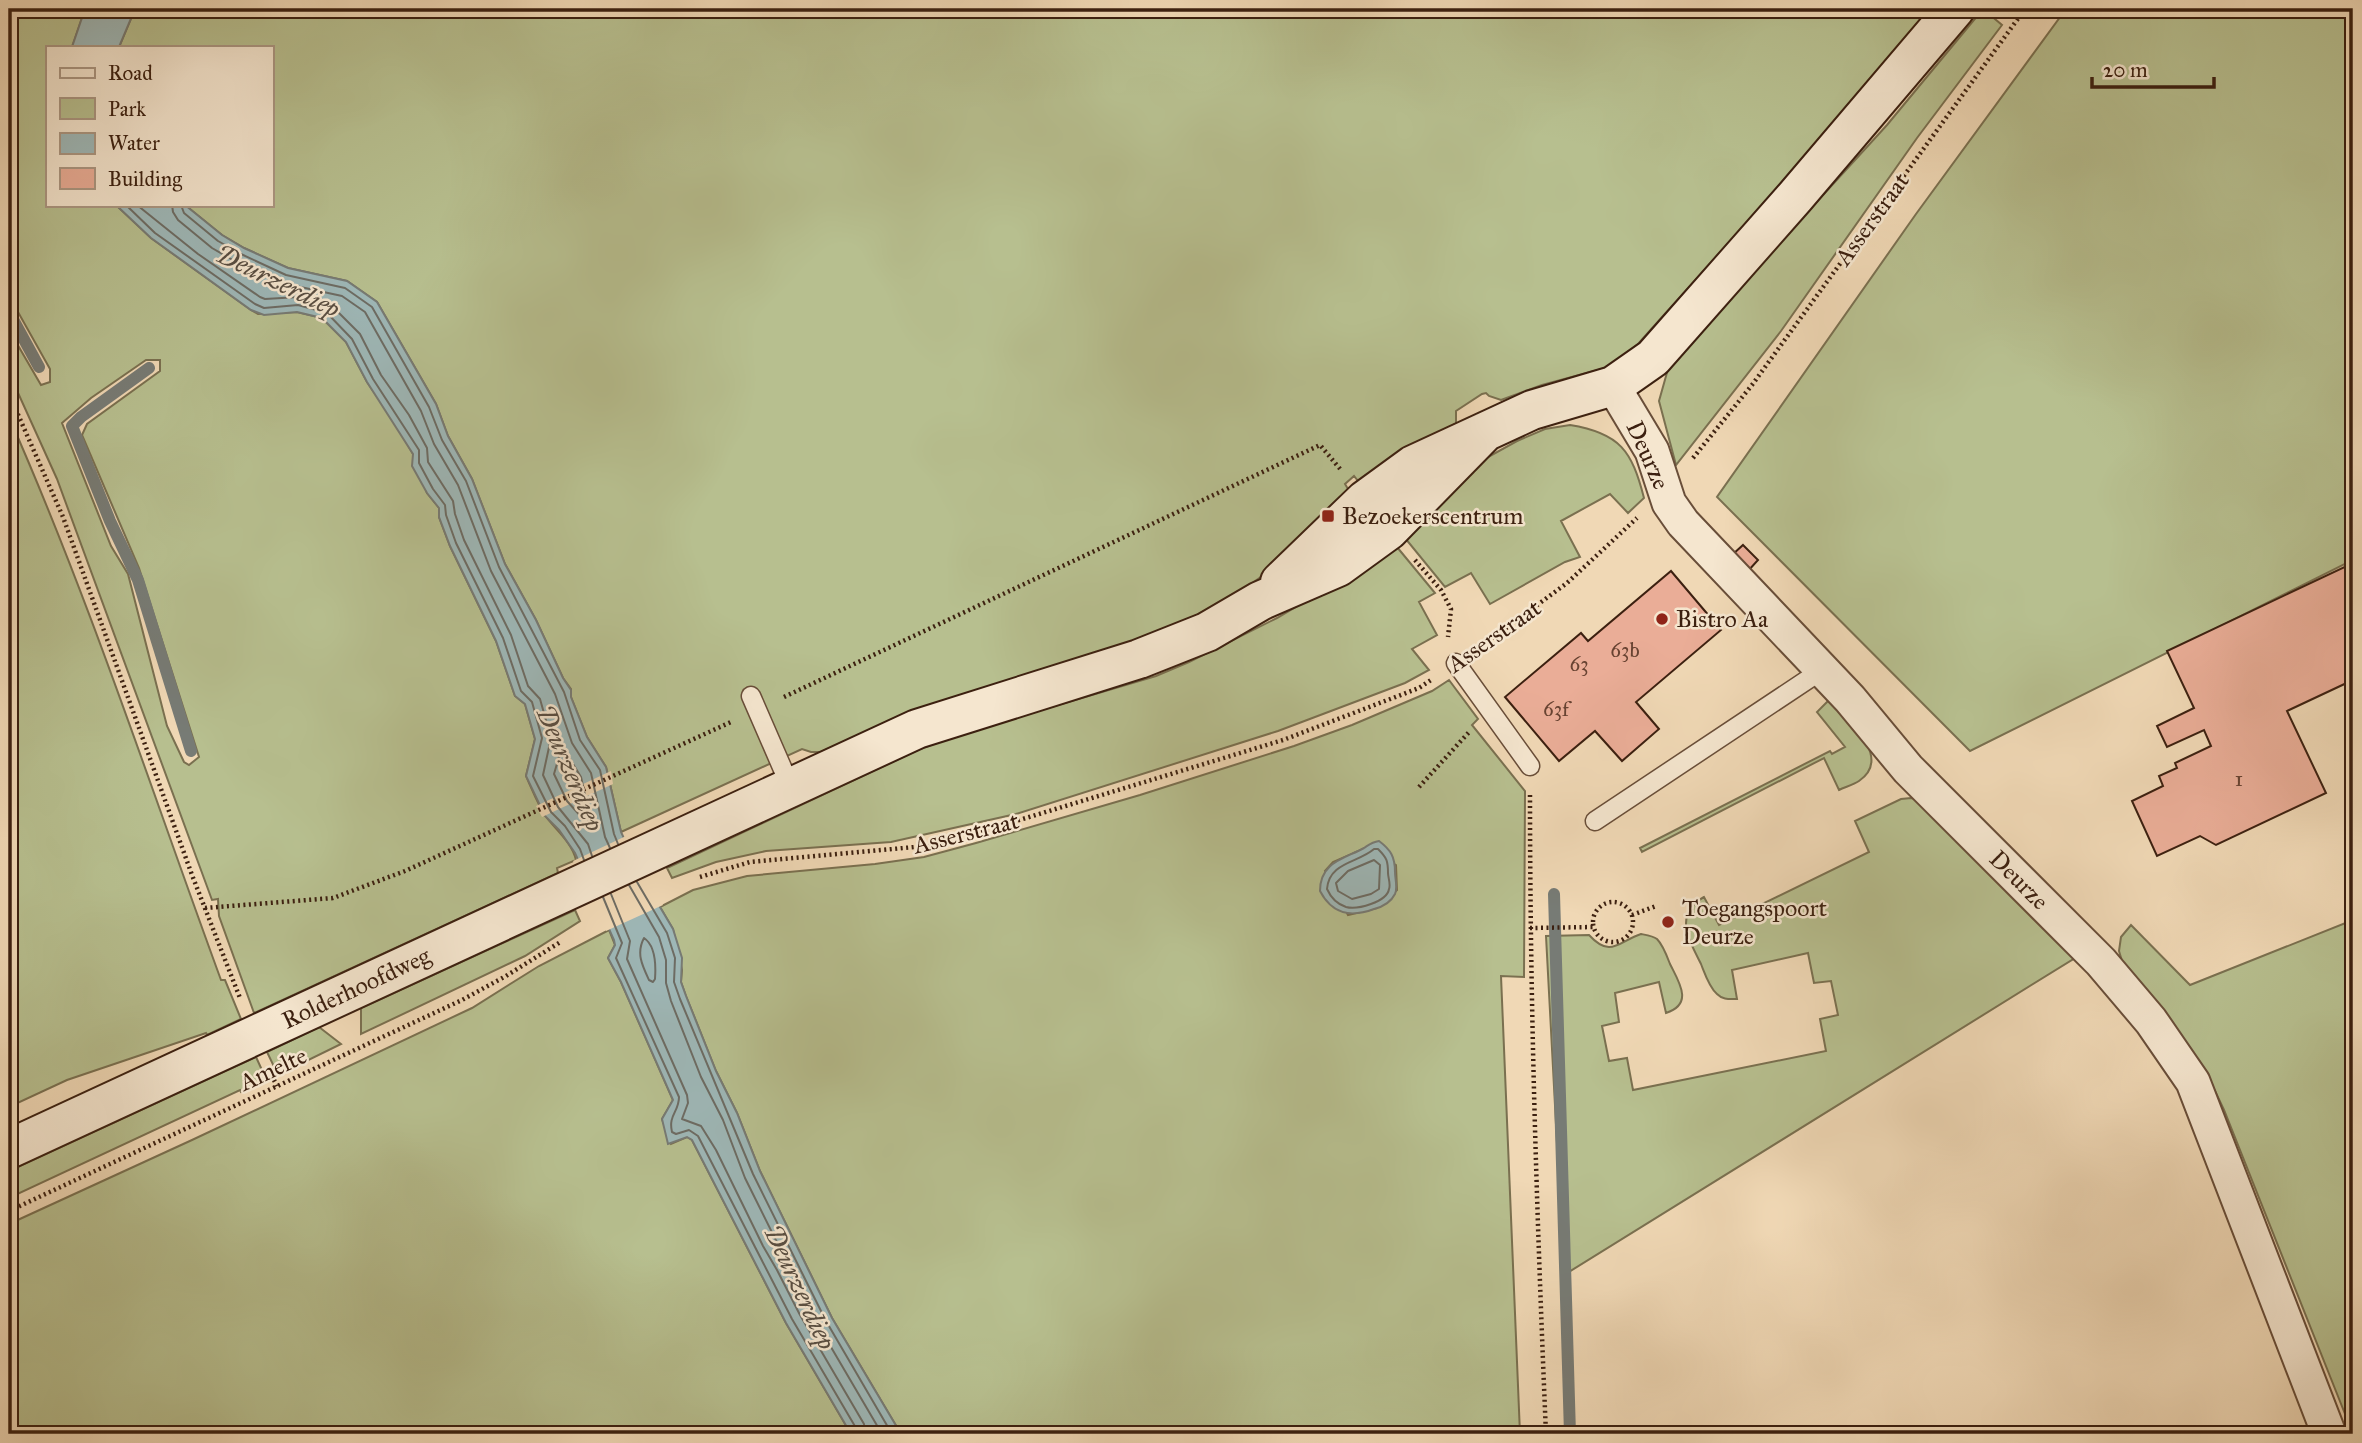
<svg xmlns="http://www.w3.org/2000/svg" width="2362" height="1443" viewBox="0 0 2362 1443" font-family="'IM FELL Great Primer',serif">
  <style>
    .green { fill: #b7bf8f; stroke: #7a7050; stroke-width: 2; fill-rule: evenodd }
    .water { fill: #9eb8b8; stroke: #777b75; stroke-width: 2 }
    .pier { fill: #f0d8b5 }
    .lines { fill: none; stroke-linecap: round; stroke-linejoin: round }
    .shore { stroke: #6d6c64; stroke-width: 2 }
    .stream { stroke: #777b75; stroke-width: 12 }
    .building { fill: #eaad97; stroke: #3c2010; stroke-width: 2 }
    .service-casing { stroke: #694e39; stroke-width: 21 }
    .minor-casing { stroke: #694e39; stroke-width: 37 }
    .secondary-casing { stroke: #3c2010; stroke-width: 42 }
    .path { stroke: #3c2010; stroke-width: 4.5; stroke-dasharray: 2 3.5; stroke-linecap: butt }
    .service { stroke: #f5e6cf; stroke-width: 18 }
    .minor { stroke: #f5e6cf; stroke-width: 33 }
    .secondary { stroke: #f5e6cf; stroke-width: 38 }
    .poi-dot { fill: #8f2418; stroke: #f5e6cf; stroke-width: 2.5 }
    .labels { text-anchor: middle; stroke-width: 5; stroke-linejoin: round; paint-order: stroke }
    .number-label { font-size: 21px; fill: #684332 }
    .street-label { font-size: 24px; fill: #3c2010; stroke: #f5e6cf }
    .poi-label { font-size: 24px; fill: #3c2010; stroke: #f5e6cf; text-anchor: start }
    .water-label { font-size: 26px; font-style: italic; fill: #594e42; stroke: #f5e6cf }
  </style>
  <rect width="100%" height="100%" fill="#f0d8b5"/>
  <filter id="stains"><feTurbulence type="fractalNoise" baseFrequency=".00286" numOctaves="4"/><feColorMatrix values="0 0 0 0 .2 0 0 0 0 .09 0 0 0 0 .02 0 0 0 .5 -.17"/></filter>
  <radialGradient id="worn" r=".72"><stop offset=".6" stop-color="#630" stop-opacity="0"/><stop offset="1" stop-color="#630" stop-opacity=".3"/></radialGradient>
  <!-- green -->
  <path class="green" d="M9,9H85L72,47H47V205H116L151,238L251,310L258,314L297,312L322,318L346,342L367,382L395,423L413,454L427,493L439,508V517L450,546L496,641L515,696L525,704L535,739L526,776C532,789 538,806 547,818C557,831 572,843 576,860L557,868L558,873L254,1013L219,916L218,899L212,900L57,479L9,373V330L41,385L50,382V369L9,296ZM146,360H160V371L87,424L82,435L139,568L199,757L189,765L184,762L167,726L128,574L111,546L62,423L91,398Z
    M135,9H1934L1906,46L1663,316L1638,344L1609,367L1542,385L1501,400L1489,396L1486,393L1482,394L1456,411V423L1362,486L1354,476L1345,484L1348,489L1346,492L1281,563L1235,595L1197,615L1137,642L939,702L894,719L821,752H811L802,749L621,832L606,767L587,737L571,697V689L563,678L536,620L505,564L472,479L448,436L436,404L377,302L347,281L288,268L244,248L222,235L185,205H271V47H119Z
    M1983,9L2002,25L1917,138L1781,331L1676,465L1659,401L1668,369L1761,263L1887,125Z
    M2066,9H2353V509L2346,519L2353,535V560L1970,751L1717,497L1916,214Z
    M9,417C90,600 152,792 221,980H225L241,1019L207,1035L206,1033L67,1080L9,1107Z
    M1570,425C1620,433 1632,451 1644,498L1628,513L1610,494L1561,521L1580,557L1565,562L1490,604L1471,573L1445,587L1405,538L1479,462L1517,441L1545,429Z
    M1392,541L1435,593L1419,602L1437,635L1412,649L1429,670L1405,683L1278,731L1016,814L891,842L766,851L716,862L672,878L667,868L920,749L967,732L1156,676L1189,662L1277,618L1321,592Z
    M1449,680L1478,719L1472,725L1525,791L1524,977L1501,976L1520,1434H901L832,1318L760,1171L737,1113L716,1071L686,996L681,982L682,970L673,929L660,907L693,890L747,876L875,864L924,857L976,843L1140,795L1294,746L1352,725L1432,691ZM1365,848L1396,865L1397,890L1377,908L1348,915L1325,871L1333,862Z
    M1829,700C1846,718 1894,757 1859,781C1853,785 1845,787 1839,790L1824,758L1642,852L1640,848L1830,751L1832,754L1845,747L1817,712Z
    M1911,798L1916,799L2075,958L1564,1275L1546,936L1589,935C1611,959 1619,941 1641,934C1646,935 1653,936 1657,939C1663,945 1667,956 1670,964C1679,982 1694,1004 1666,1013L1659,982L1615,993L1619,1022L1602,1026L1609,1061L1627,1058L1633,1090L1826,1051L1820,1019L1838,1015L1831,981L1814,983L1808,953L1732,970L1737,999C1729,999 1723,1000 1717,994C1709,987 1705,974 1701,964C1689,940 1673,914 1704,897L1719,925L1869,852L1855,821L1901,799Z
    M575,910L580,921L525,956L361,1034V1008Z
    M2353,920V1434L2224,1110L2207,1074L2126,974L2119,951L2121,937L2131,925L2190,985Z
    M609,930L615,945L608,958L621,982L673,1100L662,1119L671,1144L687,1137L692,1140L786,1323L851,1434H9V1224L192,1140L472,1008L539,966Z
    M319,1027L341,1044L278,1075L267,1052Z
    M256,1057L267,1081L241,1092L240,1090L9,1198V1171Z"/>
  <!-- water -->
  <path class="water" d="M85,9H135L119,47H72Z
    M116,205H185L222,235L244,248L288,268L347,281L377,302L436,404L448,436L472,479L505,564L536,620L563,678L571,690V697L587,737L606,767L621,832L641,875L673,929L682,958L681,982L686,996L716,1071L737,1113L760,1171L832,1318L901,1434H851L786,1323L692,1140L687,1137L668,1144L662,1119L673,1100L621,982L608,958L615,945L614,940L575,853L559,830L545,816L526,776L535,739L525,704L515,696L496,641L450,546L439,517V508L427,493L412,466L413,454L367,382L346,342L322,318L297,312L264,315L251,310L151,238Z
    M1379,841C1391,850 1395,857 1395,872C1395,880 1398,887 1395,894C1391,902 1382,907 1374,909C1350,918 1332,914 1320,891C1320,862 1344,859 1364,848C1370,844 1372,842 1379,841Z"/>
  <!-- pier -->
  <path class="pier" d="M611,771L613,784L542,817L536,806Z
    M626,836L663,905L606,931L573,861Z"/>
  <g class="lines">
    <!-- shore -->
    <path class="shore" d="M126,205L155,233L255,304L264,308L298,305L327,313L352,339L373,379L419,450V463L433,489L445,505L446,515L456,543L503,638L521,691L532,702L542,738L533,776L551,812L565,826L580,849L584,860
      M137,205L198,254L260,297L265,299L299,297L333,307L360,334L381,375L409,415L427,448L428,462L453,501L455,514L464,540L511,635L528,686L540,699L551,738L543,775L558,807L588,844L592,856
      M172,205L173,212L178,220L212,248L236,262L282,283L342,296L365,312L421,411L434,444L458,485L491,571L555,694L572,743L591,773L605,837L610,848
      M181,205L184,213L218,241L241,254L286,275L345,288L372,307L429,407L442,440L466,481L499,567L564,692L580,740L600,770L614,834L618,844
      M561,750L565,751L581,777L590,818L588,822L585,821L567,801L554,774Z
      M1374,849H1378C1387,858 1388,861 1388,873C1388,878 1391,884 1389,889C1387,902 1357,910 1346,907C1337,904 1331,898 1327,889C1329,862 1358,863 1374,849Z
      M1374,860L1380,865L1379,889L1371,894L1352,899L1338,891L1336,883L1348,871Z
      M637,882L667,933L675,958L674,982L680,999L753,1174L808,1285L826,1321L892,1434
      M629,885L659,937L666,960V983L671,1001L701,1077L723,1120L745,1178L818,1325L882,1434
      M611,894L630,941L627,959L687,1095L688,1103L682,1119L701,1126L716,1150L763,1246L777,1270L800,1315L864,1424L865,1434
      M603,897L622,943L616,958L679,1097C679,1112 668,1115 672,1132L676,1134L689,1130L698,1136L792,1319L856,1428L857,1434
      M644,938C656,946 656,965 655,979L653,982L649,980C642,965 636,953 644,938Z"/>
    <!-- stream -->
    <path class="stream" d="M9,312L39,367
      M149,368L81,417L72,426L110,521L138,580L191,751
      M1554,894L1570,1434"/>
  </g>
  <!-- building -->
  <path class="building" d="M1743,545L1758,560L1748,571L1732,555Z
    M2353,563V680L2287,711L2326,793L2216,845L2200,836L2157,856L2132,801L2163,786L2159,776L2177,768L2175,763L2211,746L2204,730L2167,747L2157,726L2194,708L2167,651Z
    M1671,571L1721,630L1636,702L1659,729L1622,761L1595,731L1559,761L1505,697L1581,633L1588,641Z"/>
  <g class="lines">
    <defs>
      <path id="service" d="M1456,663L1530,766
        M751,696L791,788
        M1595,821L1822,670"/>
      <path id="minor" d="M1613,386L1652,451L1669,503L1683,523L1850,699L1908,769L2101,962L2151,1021L2193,1082L2329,1434"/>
      <path id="secondary" d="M1280,582L1365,500L1413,465L1532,410L1613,386L1653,358L1795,197L1955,9
        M9,1149L917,729L1139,659L1207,632L1260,601L1338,567L1389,530L1485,432"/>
    </defs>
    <!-- service casing -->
    <use href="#service" class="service-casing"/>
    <!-- minor casing -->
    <use href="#minor" class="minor-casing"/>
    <!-- secondary casing -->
    <use href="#secondary" class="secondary-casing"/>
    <!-- path -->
    <path class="path" d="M9,394L63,517L192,875L240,998
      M1693,458L1752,385L2025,9
      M1415,560L1441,590L1451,609L1448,637
      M1479,648L1567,583L1637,518
      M784,697L1320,445L1341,470
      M1419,787L1470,731
      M1530,795C1530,1008 1537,1221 1546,1434
      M700,877L750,862L937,845L1283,740L1419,688L1431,680
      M1593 922a20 20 0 1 1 40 0a20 20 0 1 1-40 0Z
      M205,908L333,898L405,871L731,722
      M1632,915L1656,906
      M1530,928L1593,927
      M269,1070L277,1086
      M9,1211L462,1000L506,976L562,941"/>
    <!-- service -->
    <use href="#service" class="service"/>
    <!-- minor -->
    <use href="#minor" class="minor"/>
    <!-- secondary -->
    <use href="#secondary" class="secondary"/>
  </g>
  <!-- markers -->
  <g class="poi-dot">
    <rect x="1321" y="509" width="14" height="14" rx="3.5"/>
    <circle cx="1662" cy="619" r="7"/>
    <circle cx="1668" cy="922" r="7"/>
  </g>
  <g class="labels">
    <!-- number labels -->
    <g class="number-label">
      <text x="1625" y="657">63b</text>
      <text x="1579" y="671">63</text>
      <text x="1556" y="716">63f</text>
      <text x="2239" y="786">1</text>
    </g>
    <!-- street labels -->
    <g class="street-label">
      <text transform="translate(1872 219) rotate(-54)" y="8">Asserstraat</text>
      <text transform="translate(1648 455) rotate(66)" y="8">Deurze</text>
      <text transform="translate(1494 636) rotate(-35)" y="8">Asserstraat</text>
      <text transform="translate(966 833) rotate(-14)" y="8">Asserstraat</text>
      <text transform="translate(2019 880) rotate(45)" y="8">Deurze</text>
      <text transform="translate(356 988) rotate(-25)" y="8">Rolderhoofdweg</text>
      <text transform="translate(273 1069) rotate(-25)" y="8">Amelte</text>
    </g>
    <!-- poi labels -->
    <g class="poi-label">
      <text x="1342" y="524">Bezoekerscentrum</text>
      <text x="1676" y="627">Bistro Aa</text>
      <text x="1682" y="916">Toegangspoort<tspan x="1682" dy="28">Deurze</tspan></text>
    </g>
    <!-- water labels -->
    <g class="water-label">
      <text transform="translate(278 281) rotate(26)" y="9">Deurzerdiep</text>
      <text transform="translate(570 768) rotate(67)" y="9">Deurzerdiep</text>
      <text transform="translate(800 1287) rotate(65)" y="9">Deurzerdiep</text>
    </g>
  </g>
  <!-- margin -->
  <rect width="2362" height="1443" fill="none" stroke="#f0d8b5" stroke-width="35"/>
  <rect x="10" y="10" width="2341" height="1422" fill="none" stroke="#3c2010" stroke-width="3.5"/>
  <rect x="18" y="18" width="2327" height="1408" fill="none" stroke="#3c2010" stroke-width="2"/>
  <!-- legend -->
  <rect x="46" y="46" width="228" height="161" fill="#f5e6cf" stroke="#ab9783" stroke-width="2"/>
  <rect x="60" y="68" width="35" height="10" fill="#f5e6cf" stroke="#ab9783" stroke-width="2"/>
  <text x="108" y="80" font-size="21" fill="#3c2010">Road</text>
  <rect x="60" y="98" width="35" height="21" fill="#b7bf8f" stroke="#ab9783" stroke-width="2"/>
  <text x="108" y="116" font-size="21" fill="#3c2010">Park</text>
  <rect x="60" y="133" width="35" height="21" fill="#9eb8b8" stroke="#ab9783" stroke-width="2"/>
  <text x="108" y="150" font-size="21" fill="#3c2010">Water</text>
  <rect x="60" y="168" width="35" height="21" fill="#eaad97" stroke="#ab9783" stroke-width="2"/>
  <text x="108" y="186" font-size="21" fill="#3c2010">Building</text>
  <!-- scale -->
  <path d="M2092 77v10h122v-10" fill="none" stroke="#3c2010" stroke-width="3.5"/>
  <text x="2103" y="77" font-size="21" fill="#3c2010" stroke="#f5e6cf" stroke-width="5" paint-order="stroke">20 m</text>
  <rect width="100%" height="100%" filter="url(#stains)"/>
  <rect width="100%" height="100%" fill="url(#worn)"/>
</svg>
